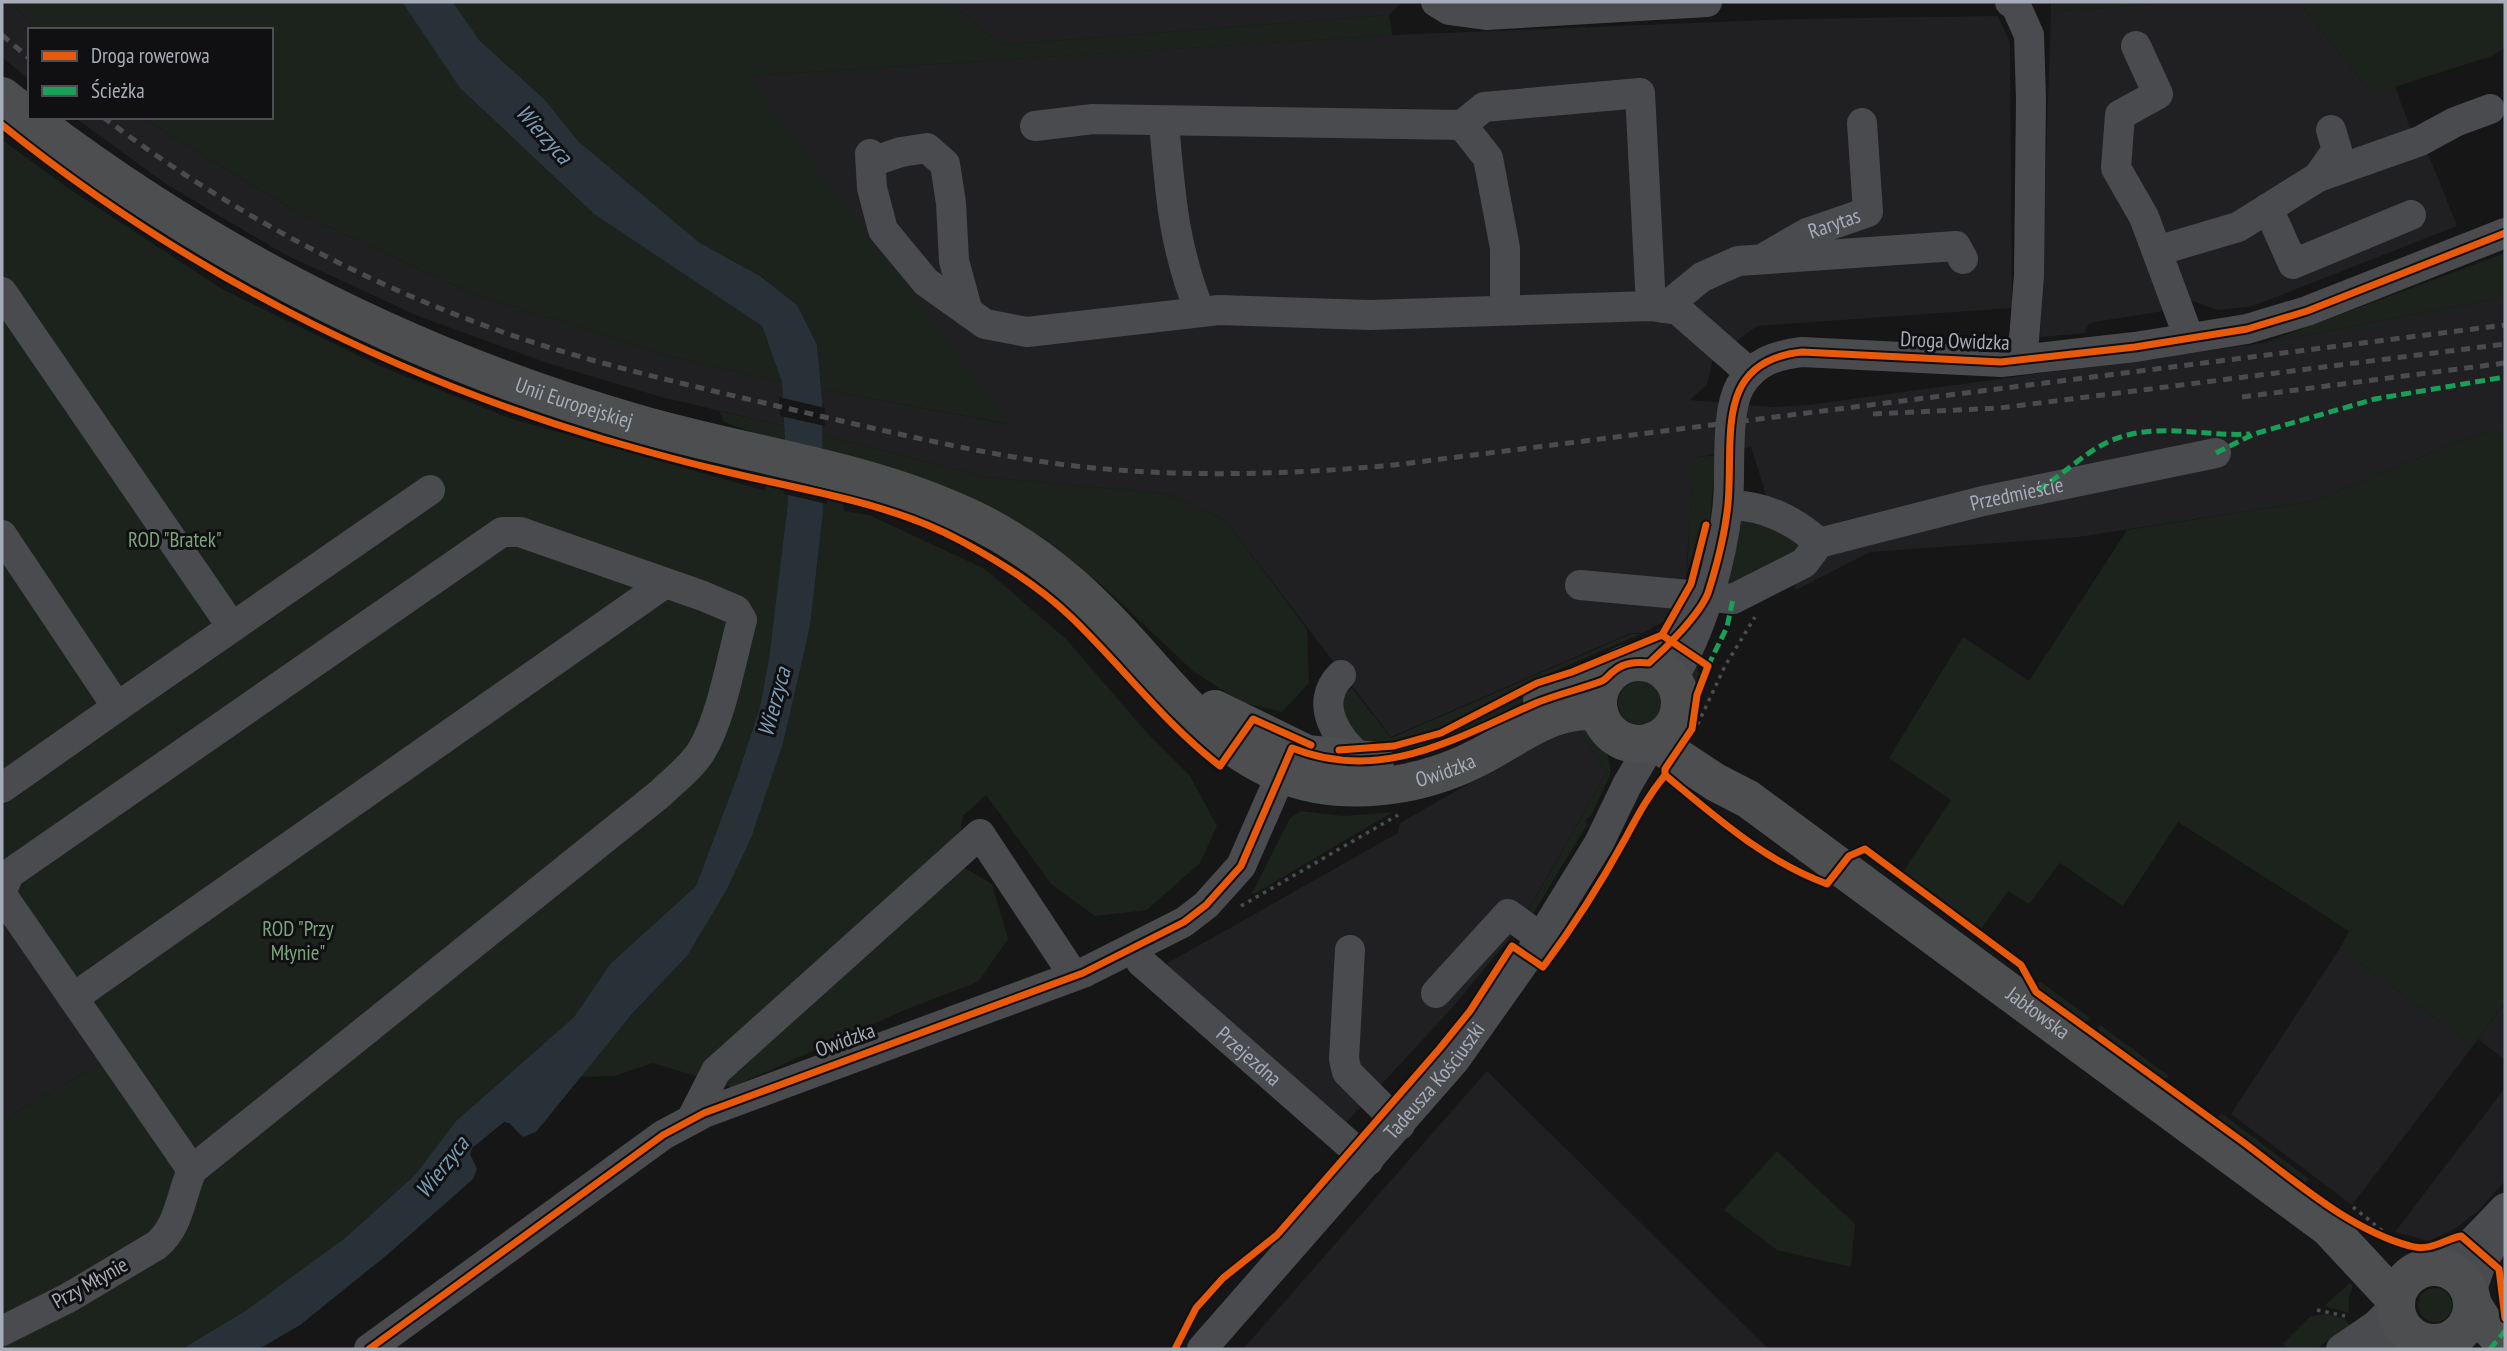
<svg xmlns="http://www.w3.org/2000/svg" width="2507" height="1351" viewBox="0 0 2507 1351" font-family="'PT Sans Narrow',sans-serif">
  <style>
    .built { fill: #202022 }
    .green { fill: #1b231c }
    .water { fill: #283138 }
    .pier { fill: #161616 }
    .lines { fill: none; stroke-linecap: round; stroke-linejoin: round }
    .path { stroke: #4c4d50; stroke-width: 3.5; stroke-dasharray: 3.5 5; stroke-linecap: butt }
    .minor { stroke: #494b4f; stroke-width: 30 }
    .major { stroke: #4c4e50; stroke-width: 38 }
    .rail { stroke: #494b4e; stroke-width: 5; stroke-dasharray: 9 7; stroke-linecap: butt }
    .quiet { stroke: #1a9f57; stroke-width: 5; stroke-dasharray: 10 5; stroke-linecap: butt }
    .cycleway-casing { stroke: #101012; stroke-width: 11 }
    .cycleway { stroke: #e8590c; stroke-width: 7 }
    .labels { text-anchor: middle; stroke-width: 6; stroke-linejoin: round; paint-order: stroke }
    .street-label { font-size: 21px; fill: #a6acb8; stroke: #101012 }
    .park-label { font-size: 21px; fill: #7ba47c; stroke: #101012 }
    .water-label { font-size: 23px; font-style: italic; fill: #7a9cb5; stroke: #101012 }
  </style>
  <rect width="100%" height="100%" fill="#161616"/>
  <!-- built -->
  <path class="built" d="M2,2H9L40,30H30V80L2,57Z
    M950,2H1402L1389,15L1001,45Z
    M2180,2H2299L2372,94L2395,86L2414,139L2429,156L2457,226L2253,306L2217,310L2193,301L2170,310L2089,323L2084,333L2040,337L2051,12Z
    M1998,16L2010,43L2012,308L1757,326L1713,359L1707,384L1690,400L1773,407L1808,405L2264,343L2505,297V429L2471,437L2313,501L2078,537L1870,552L1796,590L1751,447L1694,458L1686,576L1672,617L1643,633H1631L1391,737L1225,520L1168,494L986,477L822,435L821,389L1007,424L746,76L1392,35L1795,19Z
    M74,117H141L297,212L469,292L673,357L782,382L784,426L661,397L547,363L418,316L284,254L169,186Z
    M1563,730H1578L1607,772L1516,931L1451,1009L1343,1126L1172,979L1166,964L1398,833L1400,823Z
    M2,901L106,1060L2,1121Z
    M2340,948L2473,1046L2352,1205L2231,1114Z
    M2505,1003V1060L2478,1039Z
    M1487,1071L1742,1323L1768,1349H1243Z
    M2505,1088V1181L2478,1211L2456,1228L2429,1241L2395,1232Z"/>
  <!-- green -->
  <path class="green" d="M9,2H402L460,88L594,214L762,326L782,382L673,357L469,292L297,212L141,117H271V30H40Z
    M453,2H950L1001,45L1389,15L1392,35L747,76L1009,424L821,389L817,345L797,305L760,276L700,243L579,142L544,99L479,40Z
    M2051,2H2180L2051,12Z
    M2299,2H2505V48L2492,56L2372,94Z
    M2,140L68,188L222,289L380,366L512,419L766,491L760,435L724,422L719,411L784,426L788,502L769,660L760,707L737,777L696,886L610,964L574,1017L456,1121L415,1175L345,1238L245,1311L182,1349H2V1121L106,1060L2,901Z
    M2505,253V297L2264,343Z
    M2505,429V1002L2473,1046L2340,948L2349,931L2178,822L2123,906L2060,863L2029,904L2008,891L1981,929L1903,872L1951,800L1889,758L1963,637L2029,681L2127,530L2313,501L2471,437Z
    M822,435L986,477L1168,494L1225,520L1307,629L1309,683L1282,712L1241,702L1193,671L1102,585L1041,543L839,456L844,511L869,515L985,569L1066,639L1148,734L1190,776L1217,826L1200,863L1147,910L1095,916L1051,884L986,795L963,816L959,843L943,855L992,884L1008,939L978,982L907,1009L732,1087L653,1063L614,1076L579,1077L632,1014L687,956L810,626L823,513Z
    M1716,455L1710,519L1708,526L1700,531L1687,573L1693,458Z
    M1749,515L1801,544L1799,552L1726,587L1741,518Z
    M1631,634H1641L1534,680L1440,729L1404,740L1359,744L1342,722L1344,693L1352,688L1391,738Z
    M1692,663L1698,669L1699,676L1694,692L1692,724L1688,726L1686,680Z
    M1618 703a22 22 0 1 1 44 0a22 22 0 1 1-44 0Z
    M1538,686L1539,694C1494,715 1424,761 1374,751C1435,744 1484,713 1538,686Z
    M1584,727C1601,738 1612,755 1610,775L1591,816L1586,819L1587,825L1531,917L1524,918L1607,772L1578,730Z
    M1301,811L1344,816L1393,812L1254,894L1252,893L1290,818Z
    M2041,982L2090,1018L2085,1023L2039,989L2035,984Z
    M2100,1025L2169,1076L2164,1080L2097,1030Z
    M2221,1113L2309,1179L2305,1183L2217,1119Z
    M1777,1151L1855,1224L1851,1267L1777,1250L1724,1210Z
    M2350,1283L2353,1286L2349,1296V1313L2324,1306Z
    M2418 1305a17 17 0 1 1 34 0a17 17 0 1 1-34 0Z
    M2326,1314L2343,1318L2350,1326L2316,1349H2287L2283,1344L2311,1316Z"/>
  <!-- water -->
  <path class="water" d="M402,2H453L479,40L544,99L579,142L700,243L760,276L797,305L817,345L822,399L823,513L810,626L783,743L751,838L726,891L687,956L632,1014L536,1132L523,1137L509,1123L504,1122L472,1148L470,1154L477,1169L473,1179L387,1255L300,1325L259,1349H182L245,1311L345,1238L415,1175L456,1121L574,1017L610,964L696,886L737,777L760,707L769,659L788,502L782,382L762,326L594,214L460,88Z"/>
  <!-- pier -->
  <path class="pier" d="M779,397L825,408V426L780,416Z
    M781,442L826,454L827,504L784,494Z"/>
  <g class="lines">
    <!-- path -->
    <path class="path" d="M1694,732L1725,666L1755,617
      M1241,906L1398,815
      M2353,1207L2390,1237L2385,1244
      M2317,1310L2345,1316"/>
    <!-- minor -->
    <g class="minor">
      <path d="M1436,2L1449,10L1486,15L1707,2"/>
      <path d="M2010,2L2016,6L2029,35L2031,99L2029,275L2024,340L2011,361"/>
      <path d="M2136,46L2158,94L2120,115L2116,168L2144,217L2189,338"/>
      <path d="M1164,122C1170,192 1173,245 1200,312"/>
      <path d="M1462,125L1484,107L1640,93L1651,306"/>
      <path d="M1035,126L1093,119L1462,125L1488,158L1505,248V310"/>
      <path d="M870,154L872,188L883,230L926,282L985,324L1027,332L1219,310L1370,315L1651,306L1678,310L1750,373"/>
      <path d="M871,162L901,152L927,148L945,164L951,203L954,261L968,312"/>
      <path d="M2318,177L2420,141L2455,122L2490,109"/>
      <path d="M2268,208L2293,264L2411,215"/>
      <path d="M2157,251L2238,227L2318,177L2337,150L2331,130"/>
      <path id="s1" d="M1767,256L1807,233L1868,212L1862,123"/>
      <path d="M2,292L232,627"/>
      <path d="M1664,308L1702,277L1738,261L1956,246L1963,259"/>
      <path d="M1728,506C1760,503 1796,521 1819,543"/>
      <path d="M2,535L117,707L2,788"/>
      <path id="s2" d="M1580,585L1733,599L1804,563L1819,543L1983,501L2216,453"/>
      <path d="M1649,663L1695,611"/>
      <path d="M1341,675C1312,704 1338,741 1364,761"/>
      <path d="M1672,679C1702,632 1723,558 1728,502C1731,471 1725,413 1740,386C1754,362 1776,355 1802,352L2001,362L2135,347L2247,329L2307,311L2505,233"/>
      <path d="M117,707L430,490"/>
      <path d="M2,891L9,874L502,532H520L703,596L736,610L742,620C732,657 721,719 702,750C692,767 674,780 661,793L192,1170C180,1197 180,1225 157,1245L68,1298L2,1331"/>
      <path d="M2,895L192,1170"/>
      <path id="s3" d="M1134,949L1141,962L1368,1161"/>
      <path d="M1350,950L1344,1059L1347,1072L1400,1125"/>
      <path d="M1436,993L1508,914L1541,938"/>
      <path d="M73,998L664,584"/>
      <path d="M691,1120L716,1071L980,834L1074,976"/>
      <path d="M2440,1267L2459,1256L2505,1208"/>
      <path d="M2471,1292L2480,1266L2505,1225"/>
      <path d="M369,1349L663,1135L704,1113L1083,973L1184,922L1206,905L1241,866L1290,754"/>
      <path id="s4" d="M1202,1349L1455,1060L1535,947L1599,843L1627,785L1653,741"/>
      <path d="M2341,1349L2376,1325L2396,1305"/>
      <path d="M2376,1349L2415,1338"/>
    </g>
    <!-- major -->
    <g class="major">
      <path id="s5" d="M2,96C191,246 404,356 636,423C745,455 864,468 968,517C1016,539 1063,574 1100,612C1166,677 1218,765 1316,784C1373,794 1433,782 1483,755C1521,735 1554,706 1599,712"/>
      <circle cx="1639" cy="703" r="41"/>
      <path d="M1542,701L1605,680"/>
      <path d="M1215,709L1307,754L1375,761"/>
      <path id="s6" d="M1653,741L1715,782L1748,799L2329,1228L2396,1300"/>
      <circle cx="2434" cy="1305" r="38"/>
      <path d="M2473,1305L2483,1321L2505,1344"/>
    </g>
    <!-- rail -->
    <path class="rail" d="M2,35L30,59
      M103,117C230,213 375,290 526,340C608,367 693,386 777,406C873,428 969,452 1066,465C1175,478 1285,475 1394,465L2505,325
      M2242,397L2505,363
      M1873,414L2000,408L2505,344"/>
    <!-- quiet -->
    <path class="quiet" d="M2216,453L2254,434L2375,399L2505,377
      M2038,490C2063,475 2085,452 2110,441C2156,421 2203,437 2250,434
      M1708,666L1727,627L1733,599
      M2490,1349L2505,1331"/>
    <defs>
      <path id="cycleway" d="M2,125C180,268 385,374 603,439C641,450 680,461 719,470C799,490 888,501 961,541C1000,562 1039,586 1071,617C1122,666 1164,723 1220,766L1253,719L1311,745
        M1339,750L1394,746L1441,733L1537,683L1572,672L1662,635L1691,584L1706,525
        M1665,775C1717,818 1763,860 1827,884L1849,856L1865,849L2021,965L2036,992C2105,1042 2175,1092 2243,1142C2294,1180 2348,1229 2410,1246C2430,1252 2443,1240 2461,1236L2499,1269L2505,1318
        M369,1349L663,1135L704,1113L1083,973L1184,922L1206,905L1241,866L1292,748C1382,784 1456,738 1536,703C1558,694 1581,689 1602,681C1607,679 1609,674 1614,671C1624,662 1637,662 1649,663C1666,648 1700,614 1708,593C1717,565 1725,534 1728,504C1734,439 1713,361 1802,352L2001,362L2135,347L2247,329L2307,311L2505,233
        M1175,1349L1196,1308L1223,1278L1277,1235L1440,1048L1470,1011L1512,946L1543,967C1573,927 1601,883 1625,839C1638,815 1648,796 1665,775V769L1692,729L1697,695L1708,666L1662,635"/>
    </defs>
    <!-- cycleway casing -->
    <use href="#cycleway" class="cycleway-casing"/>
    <!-- cycleway -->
    <use href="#cycleway" class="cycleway"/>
  </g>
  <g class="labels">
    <!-- street labels -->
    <g class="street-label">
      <text dy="7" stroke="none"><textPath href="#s1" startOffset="75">Rarytas</textPath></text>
      <text transform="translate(1955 341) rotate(2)" y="7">Droga Owidzka</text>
      <text dy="7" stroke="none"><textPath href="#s5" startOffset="653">Unii Europejskiej</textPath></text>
      <text dy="7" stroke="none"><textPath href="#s2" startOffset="462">Przedmieście</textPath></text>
      <text dy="7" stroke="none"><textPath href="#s5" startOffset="1640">Owidzka</textPath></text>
      <text dy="7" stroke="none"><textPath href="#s6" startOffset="472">Jabłowska</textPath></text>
      <text transform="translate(845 1040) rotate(-20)" y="7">Owidzka</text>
      <text dy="7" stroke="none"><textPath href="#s3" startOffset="158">Przejezdna</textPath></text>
      <text dy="7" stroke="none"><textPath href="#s4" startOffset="355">Tadeusza Kościuszki</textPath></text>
      <text transform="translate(90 1283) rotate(-29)" y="7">Przy Młynie</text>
    </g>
    <!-- park labels -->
    <g class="park-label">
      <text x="175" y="547">ROD "Bratek"</text>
      <text x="298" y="936">ROD "Przy<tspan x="298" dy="24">Młynie"</tspan></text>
    </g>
    <!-- water labels -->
    <g class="water-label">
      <text transform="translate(544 134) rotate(48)" y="8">Wierzyca</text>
      <text transform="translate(774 702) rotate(-75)" y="8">Wierzyca</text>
      <text transform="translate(442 1167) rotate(-52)" y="8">Wierzyca</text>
    </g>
  </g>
  <!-- border -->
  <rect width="2507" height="1351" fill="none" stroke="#a6acb8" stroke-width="7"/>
  <!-- legend -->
  <rect x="28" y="28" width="245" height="91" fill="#101012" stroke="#4c4e54" stroke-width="2"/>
  <rect x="42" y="51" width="35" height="10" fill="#e8590c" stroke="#4c4e54" stroke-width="2"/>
  <text x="91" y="63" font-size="21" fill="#a6acb8">Droga rowerowa</text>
  <rect x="42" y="86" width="35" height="10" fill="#1a9f57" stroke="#4c4e54" stroke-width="2"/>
  <text x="91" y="98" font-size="21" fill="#a6acb8">Ścieżka</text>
</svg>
